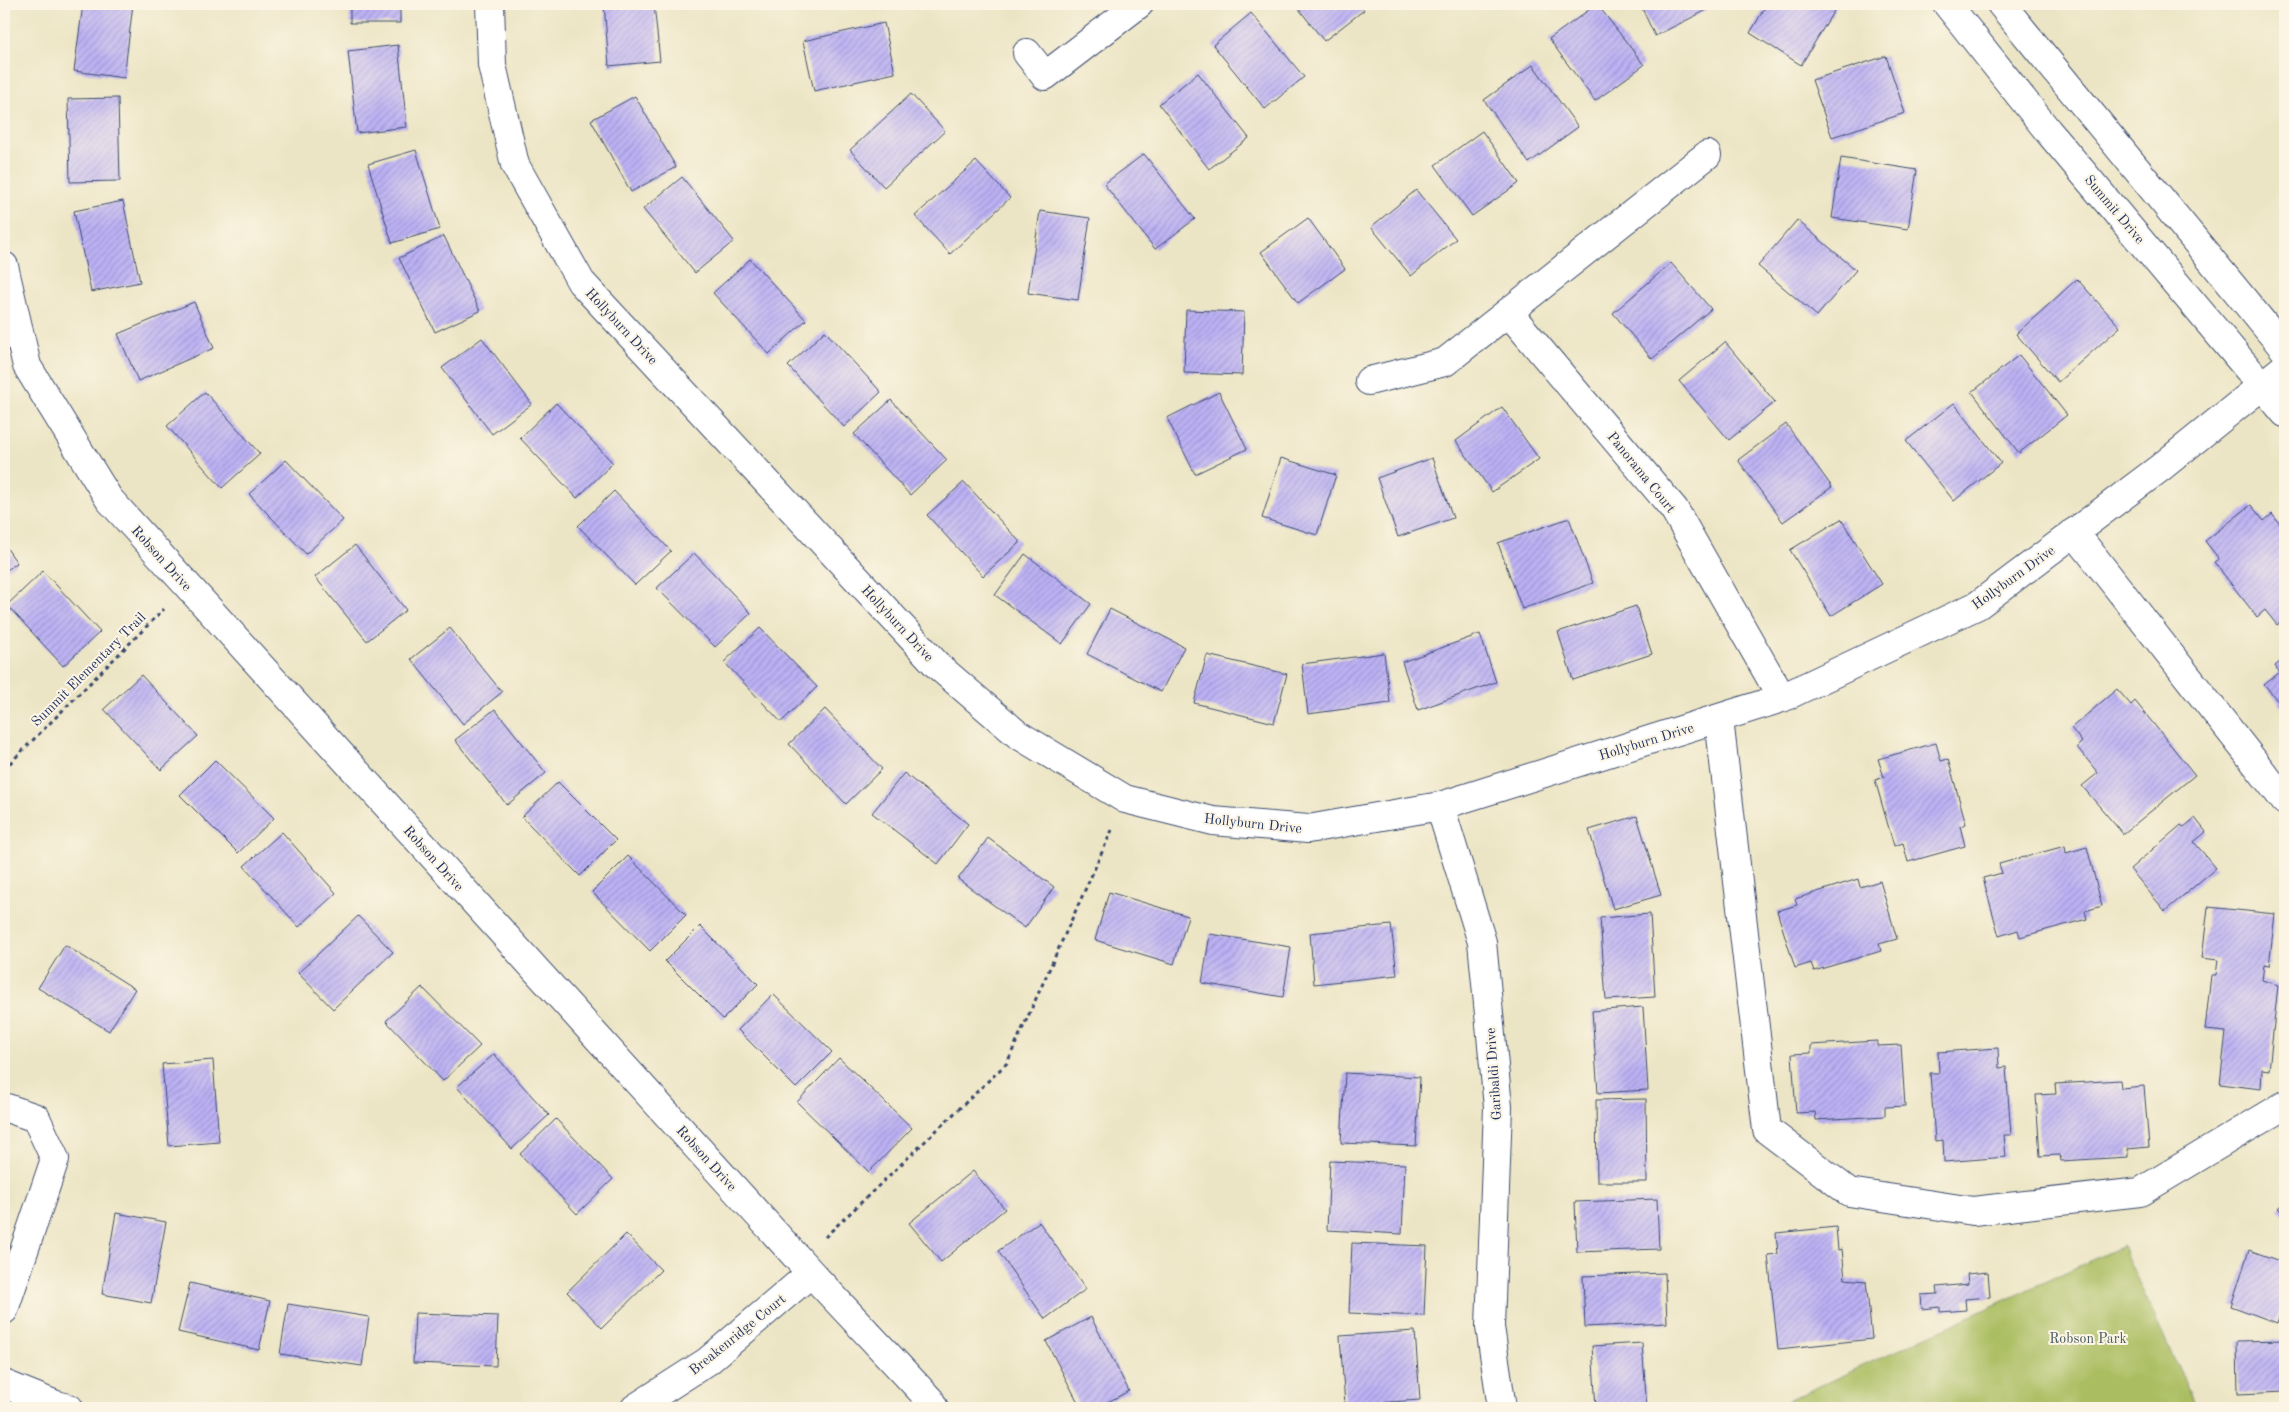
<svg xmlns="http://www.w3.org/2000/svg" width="2289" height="1412" viewBox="0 0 2289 1412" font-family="'Old Standard TT',serif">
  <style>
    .park { fill: #aabd61; stroke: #627660 }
    .building { fill: url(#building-hatch) }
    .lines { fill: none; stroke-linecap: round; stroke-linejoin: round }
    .minor-casing { stroke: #3a4a6d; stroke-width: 30 }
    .major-casing { stroke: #3a4a6d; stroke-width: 30 }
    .path { stroke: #3a4a6d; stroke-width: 3; stroke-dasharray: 4 4; stroke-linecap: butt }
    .minor { stroke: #fff; stroke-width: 28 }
    .major { stroke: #fff; stroke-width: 28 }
    .labels { text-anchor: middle; stroke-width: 4; stroke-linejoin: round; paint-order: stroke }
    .street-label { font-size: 14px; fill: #1b2f5e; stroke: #fcf5e5 }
    .park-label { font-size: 14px; fill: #465a5f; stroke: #fcf5e5 }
  </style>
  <defs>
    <pattern id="building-hatch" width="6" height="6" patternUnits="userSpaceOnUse" patternTransform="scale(1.25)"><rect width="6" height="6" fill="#bdb2f5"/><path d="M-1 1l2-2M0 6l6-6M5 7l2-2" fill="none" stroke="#9991ca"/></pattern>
  </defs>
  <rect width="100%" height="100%" fill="#fcf5e5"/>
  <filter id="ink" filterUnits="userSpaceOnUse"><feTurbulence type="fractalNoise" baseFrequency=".02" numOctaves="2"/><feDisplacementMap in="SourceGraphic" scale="10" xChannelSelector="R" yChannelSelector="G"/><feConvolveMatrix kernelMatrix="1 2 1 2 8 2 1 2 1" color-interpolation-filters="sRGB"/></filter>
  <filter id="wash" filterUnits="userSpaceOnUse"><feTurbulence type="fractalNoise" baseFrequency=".0096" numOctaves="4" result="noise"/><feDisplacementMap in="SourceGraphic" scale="20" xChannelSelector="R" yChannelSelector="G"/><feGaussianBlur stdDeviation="1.12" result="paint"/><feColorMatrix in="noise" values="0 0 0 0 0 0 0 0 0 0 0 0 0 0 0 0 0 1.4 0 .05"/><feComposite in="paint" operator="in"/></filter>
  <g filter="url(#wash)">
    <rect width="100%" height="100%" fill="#ece5c5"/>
    <!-- park -->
    <path class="park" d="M2122,1246L2197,1408H1772Z"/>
    <g id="blocks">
      <!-- building -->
      <path class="building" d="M83,4H133L124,78L74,71Z
        M350,4H400V23H350Z
        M604,4H654L660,61L609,66Z
        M1295,4H1359L1364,10L1324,41Z
        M1597,4L1644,65L1595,101L1549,39Z
        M1640,4H1707L1709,9L1655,36Z
        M1767,4H1838L1801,65L1750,33Z
        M1251,13L1304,77L1265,109L1213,45Z
        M884,23L895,73L814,91L803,41Z
        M398,45L407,127L357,133L348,51Z
        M1886,56L1905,113L1832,137L1812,80Z
        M1533,65L1578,127L1529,163L1484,100Z
        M1198,73L1249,138L1209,169L1159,104Z
        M911,94L945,131L884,187L850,150Z
        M635,96L676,167L631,192L591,120Z
        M118,98L120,181L70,182L68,99Z
        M1482,131L1519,183L1472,216L1435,165Z
        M416,150L440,229L392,243L368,164Z
        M1144,154L1195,219L1155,249L1104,184Z
        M1841,158L1917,170L1908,229L1832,218Z
        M976,161L1010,198L950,254L915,216Z
        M682,177L734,241L695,273L643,209Z
        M1416,190L1456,239L1411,276L1371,227Z
        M123,201L140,282L91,292L74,211Z
        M1040,211L1090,218L1078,300L1028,293Z
        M1308,218L1345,269L1298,303L1261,252Z
        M1797,220L1856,270L1817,316L1758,266Z
        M444,236L480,311L435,332L399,258Z
        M750,259L806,320L769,354L713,293Z
        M1671,263L1711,309L1652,359L1613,313Z
        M2077,279L2120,327L2058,382L2016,334Z
        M194,302L214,348L138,381L118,334Z
        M1186,310L1244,312L1242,375L1184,373Z
        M825,331L881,392L844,427L788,366Z
        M482,338L532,404L492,434L442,368Z
        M1725,342L1775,402L1729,440L1679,381Z
        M2019,355L2067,415L2019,453L1972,392Z
        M205,392L260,454L222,488L167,426Z
        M1219,392L1247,449L1195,474L1167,418Z
        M891,400L947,460L910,495L854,434Z
        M556,403L613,463L577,498L520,438Z
        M1954,403L2001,463L1954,501L1906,441Z
        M1502,407L1539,459L1492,492L1456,441Z
        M1786,424L1832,487L1783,522L1738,460Z
        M1281,458L1336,475L1317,535L1262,518Z
        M1432,458L1453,518L1398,537L1377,478Z
        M286,460L343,520L306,554L249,494Z
        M964,482L1020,542L983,576L927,515Z
        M614,491L671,551L635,585L578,526Z
        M2251,505L2264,521L2272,514L2285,531V619L2277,625L2265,610L2257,617L2214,562L2219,559L2205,541Z
        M1569,518L1593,583L1522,609L1498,543Z
        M1841,519L1882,584L1831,616L1790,550Z
        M4,544L17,563L4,572Z
        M355,545L406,610L367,641L315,577Z
        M694,553L751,613L715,647L657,588Z
        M1025,554L1091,604L1062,644L995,595Z
        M43,571L100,632L63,666L7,605Z
        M1636,606L1652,654L1573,680L1558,632Z
        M1110,609L1184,647L1161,692L1087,654Z
        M450,628L502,692L463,724L411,659Z
        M760,628L817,687L781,722L724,662Z
        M1480,634L1496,682L1418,710L1402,662Z
        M1384,653L1390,703L1308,714L1302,664Z
        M1207,655L1287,674L1274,723L1194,703Z
        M2285,658V710L2264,684L2279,672L2275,666Z
        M141,675L198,736L161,770L104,709Z
        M2117,689L2131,705L2135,701L2195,775L2123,834L2082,786L2098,773L2077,747L2082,742L2071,728Z
        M495,709L546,773L507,805L455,740Z
        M825,709L882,769L846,804L789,744Z
        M1936,743L1941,761L1948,759L1966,824L1960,826L1965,846L1908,862L1903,843L1894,846L1875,780L1884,777L1878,759Z
        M215,760L274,818L238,853L180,795Z
        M904,773L968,824L938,864L872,813Z
        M558,782L616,840L580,876L522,817Z
        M1637,816L1661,895L1613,909L1589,830Z
        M2195,818L2206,832L2194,842L2216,868L2165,911L2130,869L2181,825L2184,827Z
        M282,832L336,893L299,927L244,866Z
        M988,838L1054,887L1025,928L958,879Z
        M2065,846L2066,853L2087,847L2102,906L2085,911L2087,919L2020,937L2018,930L1999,936L1983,878L2002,873L1999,864Z
        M628,856L686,915L650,951L592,892Z
        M1858,879L1860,887L1880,881L1897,939L1879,944L1881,951L1814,971L1811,963L1795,968L1777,911L1797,905L1795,899Z
        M1109,892L1188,916L1174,964L1095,940Z
        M2208,907L2275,914L2269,966L2264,965L2262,980L2278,985L2269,1070L2262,1069L2261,1089L2220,1084L2226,1032L2205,1030L2211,975H2216L2218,960L2202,958Z
        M1650,914L1655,997L1606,1000L1600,918Z
        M358,916L393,952L333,1009L298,973Z
        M1391,925L1397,975L1314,984L1310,933Z
        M700,926L758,984L723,1019L665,961Z
        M1210,934L1291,947L1283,997L1202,983Z
        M65,945L135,989L109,1031L38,988Z
        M422,987L480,1046L443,1081L386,1021Z
        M773,994L832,1052L796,1088L738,1030Z
        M1643,1007L1648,1090L1598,1093L1592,1011Z
        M1877,1041V1046L1901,1045L1905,1106L1885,1107V1116L1816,1120L1815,1112L1796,1113L1792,1054L1811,1053V1045Z
        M1998,1048L1999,1068L2006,1067L2011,1135H2004L2006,1157L1944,1162L1943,1140L1935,1141L1930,1073H1939L1938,1052Z
        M494,1054L549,1115L512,1149L457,1087Z
        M839,1058L912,1128L869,1172L797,1102Z
        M213,1060L219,1142L169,1146L162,1064Z
        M1345,1073L1420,1077L1416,1146L1341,1143Z
        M2120,1080L2121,1088L2144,1086L2149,1147L2128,1149V1157L2061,1161L2060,1155L2040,1156L2036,1095L2056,1094L2055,1084Z
        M1646,1099L1647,1182H1597L1596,1100Z
        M556,1119L613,1179L577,1214L520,1154Z
        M1330,1161L1405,1164L1402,1234L1327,1230Z
        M973,1171L1005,1209L941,1262L909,1223Z
        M1657,1199L1659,1249L1577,1252L1575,1202Z
        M2285,1201V1215L2278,1208Z
        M116,1213L166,1222L151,1303L102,1294Z
        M1039,1222L1086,1289L1045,1319L998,1251Z
        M1836,1227L1838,1250L1842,1249L1845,1279L1866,1281L1872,1339L1778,1349L1768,1255L1778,1254L1776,1233Z
        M626,1234L661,1270L602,1328L567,1292Z
        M1352,1243L1427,1246L1424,1316L1349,1313Z
        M2249,1250L2285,1263V1312L2281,1311L2277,1323L2231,1306Z
        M1988,1272L1990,1297L1965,1299L1966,1310L1940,1312V1307L1922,1309L1921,1295L1938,1294L1937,1287L1968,1284L1967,1274Z
        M1665,1273L1667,1323L1585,1327L1583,1276Z
        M190,1283L270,1301L259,1350L178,1332Z
        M288,1304L369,1317L362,1366L280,1354Z
        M415,1313L498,1316L496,1366L413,1363Z
        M1091,1317L1129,1391L1096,1408H1081L1046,1341Z
        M1415,1331L1420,1400L1345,1405L1340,1336Z
        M2285,1340V1392L2238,1394L2237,1341Z
        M1642,1343L1647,1408H1596L1592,1346Z"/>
    </g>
  </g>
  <g filter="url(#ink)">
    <use href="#blocks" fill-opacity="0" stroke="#3a4a6d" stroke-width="1"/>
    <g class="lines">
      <defs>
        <path id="minor" d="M490,4L492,65L515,165L581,282L938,666L1017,734L1125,799L1213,821L1308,829L1440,806L1782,698L1978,605L2160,468L2285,367
          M1027,53L1045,76L1139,4
          M4,266L27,366L109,499L811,1273L930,1400L934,1408
          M1509,313L1674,509L1782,698
          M1369,381L1445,362L1707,155
          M2074,532L2285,801
          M1719,719L1767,1130L1849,1192L1973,1211L2140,1192L2285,1105
          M1440,806L1482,942L1498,1107L1490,1327L1502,1408
          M4,1107L36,1118L55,1159L4,1310
          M4,1384L56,1405L69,1408
          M635,1408L708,1361L811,1273"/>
        <path id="major" d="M1947,4L2048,131L2285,413
          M2001,4L2285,350"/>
      </defs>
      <!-- minor casing -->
      <use href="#minor" class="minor-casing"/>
      <!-- major casing -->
      <use href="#major" class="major-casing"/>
      <!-- path -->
      <path class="path" d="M4,769L164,609
        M825,1237L1007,1063L1112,830"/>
      <!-- minor -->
      <use href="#minor" class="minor"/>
      <!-- major -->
      <use href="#major" class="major"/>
    </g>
  </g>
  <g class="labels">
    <!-- street labels -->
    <g class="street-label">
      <text transform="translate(2115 209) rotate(50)" y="5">Summit Drive</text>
      <text transform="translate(622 326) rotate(47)" y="5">Hollyburn Drive</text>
      <text transform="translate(1642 472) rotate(51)" y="5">Panorama Court</text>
      <text transform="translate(162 558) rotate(48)" y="5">Robson Drive</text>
      <text transform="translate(2013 577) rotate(-36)" y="5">Hollyburn Drive</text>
      <text transform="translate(898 623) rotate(47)" y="5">Hollyburn Drive</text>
      <text transform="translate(88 669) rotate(-45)" y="5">Summit Elementary Trail</text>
      <text transform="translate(1646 741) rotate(-17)" y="5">Hollyburn Drive</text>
      <text transform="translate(1253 823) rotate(6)" y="5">Hollyburn Drive</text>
      <text transform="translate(434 858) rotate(48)" y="5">Robson Drive</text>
      <text transform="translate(1493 1074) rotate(-94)" y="5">Garibaldi Drive</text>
      <text transform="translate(707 1158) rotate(48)" y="5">Robson Drive</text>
      <text transform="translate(737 1334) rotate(-39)" y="5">Breakenridge Court</text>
    </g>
    <!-- park labels -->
    <g class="park-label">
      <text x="2088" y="1343">Robson Park</text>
    </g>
  </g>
  <!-- margin -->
  <rect width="2289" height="1412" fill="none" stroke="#fcf5e5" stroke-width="20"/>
</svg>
